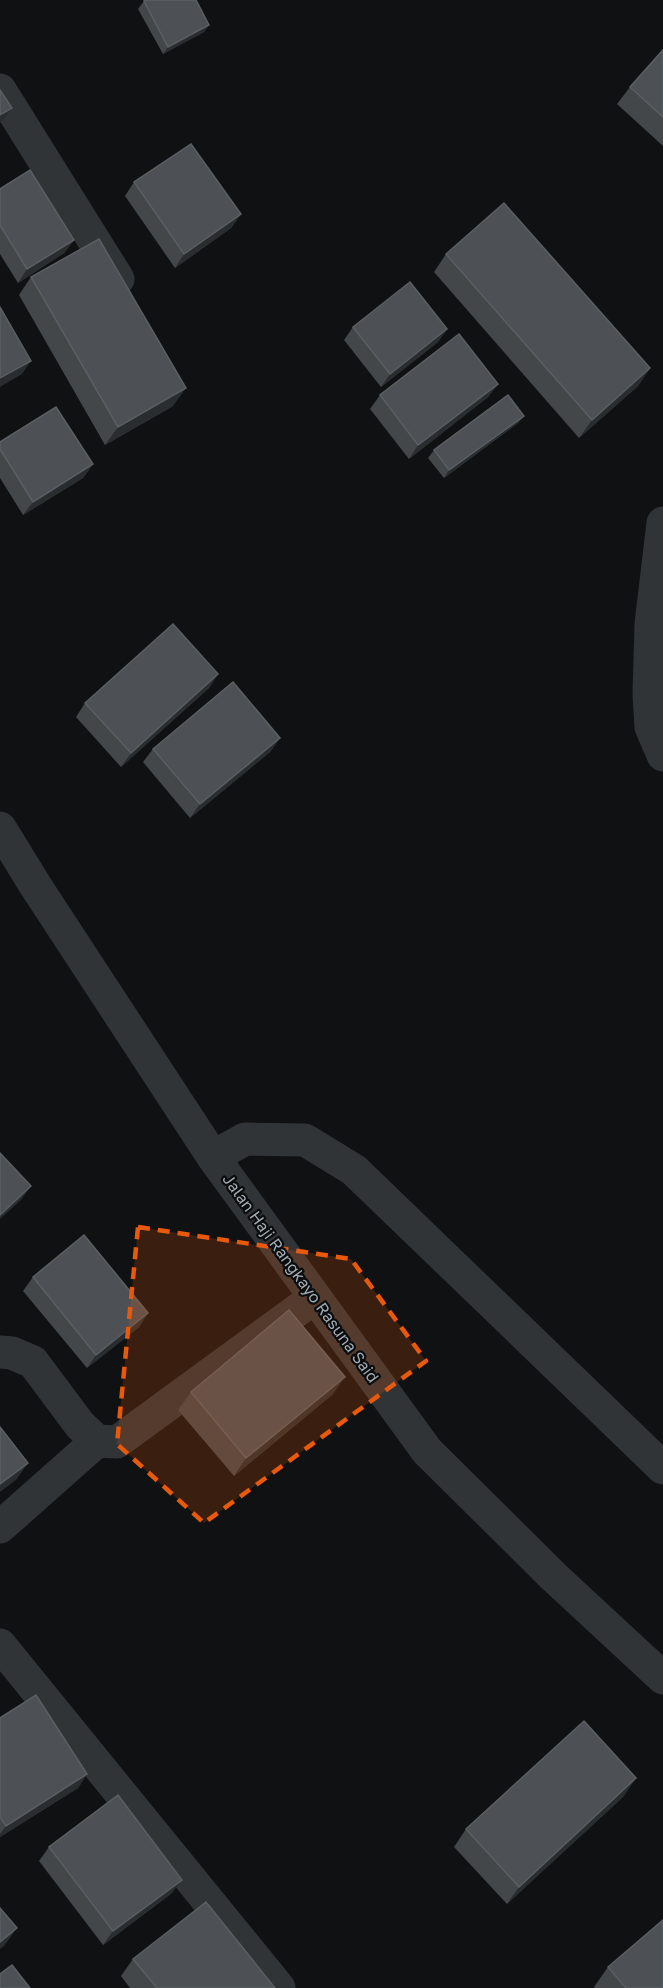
<svg xmlns="http://www.w3.org/2000/svg" width="663" height="1988" viewBox="0 0 663 1988" font-family="'Golos Text',sans-serif">
  <style>
    .lines { fill: none; stroke-linecap: round; stroke-linejoin: round }
    .minor { stroke: #313437; stroke-width: 33 }
    .wall { fill: #43474a }
    .shaded-wall { fill: #2a2d2f }
    .building { fill: #4d5155; stroke: #5a5f64; stroke-width: 1.5 }
    .marked { fill: #e8590c; fill-opacity: 0.2; stroke: #e8590c; stroke-width: 4.5; stroke-dasharray: 12 8; stroke-linejoin: round }
    .labels { text-anchor: middle; stroke-width: 4.5; stroke-linejoin: round; paint-order: stroke }
    .street-label { font-size: 16px; fill: #a0abb4; stroke: #0b0c0d }
  </style>
  <rect width="100%" height="100%" fill="#101112"/>
  <g class="lines">
    <!-- minor -->
    <path class="minor" d="M0,90L118,279
      M663,523L651,624L649,694L651,727L663,755
      M0,828L35,885L213,1157L427,1451L553,1576L663,1678
      M213,1157L245,1139L305,1140L354,1170L663,1468
      M0,1352L12,1353L33,1362L80,1425L97,1441L117,1442L314,1298
      M0,1527L97,1441
      M0,1645L279,1988"/>
  </g>
  <!-- wall -->
  <path class="wall" d="M144,1L209,25L204,32L163,54L138,9Z
    M663,50V146L617,104L630,87Z
    M134,182L241,214L231,228L175,268L125,196Z
    M0,189L74,240L64,253L18,283L0,254Z
    M446,254L650,368L638,386L579,438L434,272Z
    M31,277L173,406L105,445L19,295Z
    M353,327L447,329L438,342L381,387L344,340Z
    M498,384L488,397L409,459L370,409L380,395Z
    M524,416L518,423L444,478L428,458L434,450Z
    M0,442L93,464L83,478L23,515L0,478Z
    M218,674L209,688L121,767L76,717L85,703Z
    M280,738L270,752L190,818L143,762L153,749Z
    M33,1277L148,1313L139,1327L87,1368L23,1291Z
    M191,1392L333,1394L234,1476L178,1410Z
    M0,1718L87,1774L78,1788L0,1837Z
    M624,1796L507,1904L454,1847L466,1829Z
    M49,1847L172,1893L103,1945L39,1861Z
    M133,1959L275,1988H130L121,1976Z
    M608,1967L663,1988H595L594,1987Z"/>
  <!-- shaded-wall -->
  <path class="shaded-wall" d="M209,25L204,32L163,54L168,47Z
    M12,108L2,121L0,123V115Z
    M241,214L231,228L175,268L184,254Z
    M74,240L64,253L18,283L27,269Z
    M447,329L438,342L381,387L390,374Z
    M31,361L22,374L0,387V378Z
    M650,368L638,386L579,438L592,420Z
    M498,384L488,397L409,459L418,445Z
    M186,388L173,406L105,445L118,427Z
    M524,416L518,423L444,478L449,470Z
    M93,464L83,478L23,515L33,502Z
    M218,674L209,688L121,767L131,753Z
    M280,738L270,752L190,818L200,804Z
    M31,1186L21,1200L0,1219V1215Z
    M148,1313L139,1327L87,1368L96,1355Z
    M345,1377L333,1394L234,1476L246,1458Z
    M28,1463L16,1480L0,1492V1484Z
    M87,1774L78,1788L0,1837V1834L6,1826Z
    M636,1778L624,1796L507,1904L519,1887Z
    M182,1880L172,1893L103,1945L113,1931Z
    M17,1928L4,1946L0,1949V1942Z"/>
  <!-- building -->
  <path class="building" d="M146,0H196L209,25L168,47L144,1Z
    M663,50V117L630,87Z
    M0,90L12,108L0,115Z
    M191,144L241,214L184,254L134,182Z
    M30,170L74,240L27,269L0,225V189Z
    M504,203L650,368L592,420L446,254Z
    M99,239L186,388L118,427L31,277Z
    M410,282L447,329L390,374L353,327Z
    M0,307L31,361L0,378Z
    M459,334L498,384L418,445L380,395Z
    M508,395L524,416L449,470L434,450Z
    M56,407L93,464L33,502L0,449V442Z
    M173,624L218,674L131,753L85,703Z
    M233,682L280,738L200,804L153,749Z
    M0,1153L31,1186L0,1215Z
    M84,1235L148,1313L96,1355L33,1277Z
    M289,1310L345,1377L246,1458L191,1392Z
    M0,1427L28,1463L0,1484Z
    M36,1695L87,1774L6,1826L0,1817V1718Z
    M584,1721L636,1778L519,1887L466,1829Z
    M118,1795L182,1880L113,1931L49,1847Z
    M206,1902L275,1988H157L133,1959Z
    M0,1908L17,1928L0,1942Z
    M663,1920V1988H626L608,1967Z
    M12,1965L30,1988H0V1974Z"/>
  <!-- marked area -->
  <path class="marked" d="M138,1227L351,1259L426,1361L204,1523L117,1444Z"/>
  <g class="labels">
    <!-- street labels -->
    <g class="street-label">
      <text transform="translate(301 1278) rotate(54)" y="6">Jalan Haji Rangkayo Rasuna Said</text>
    </g>
  </g>
</svg>
